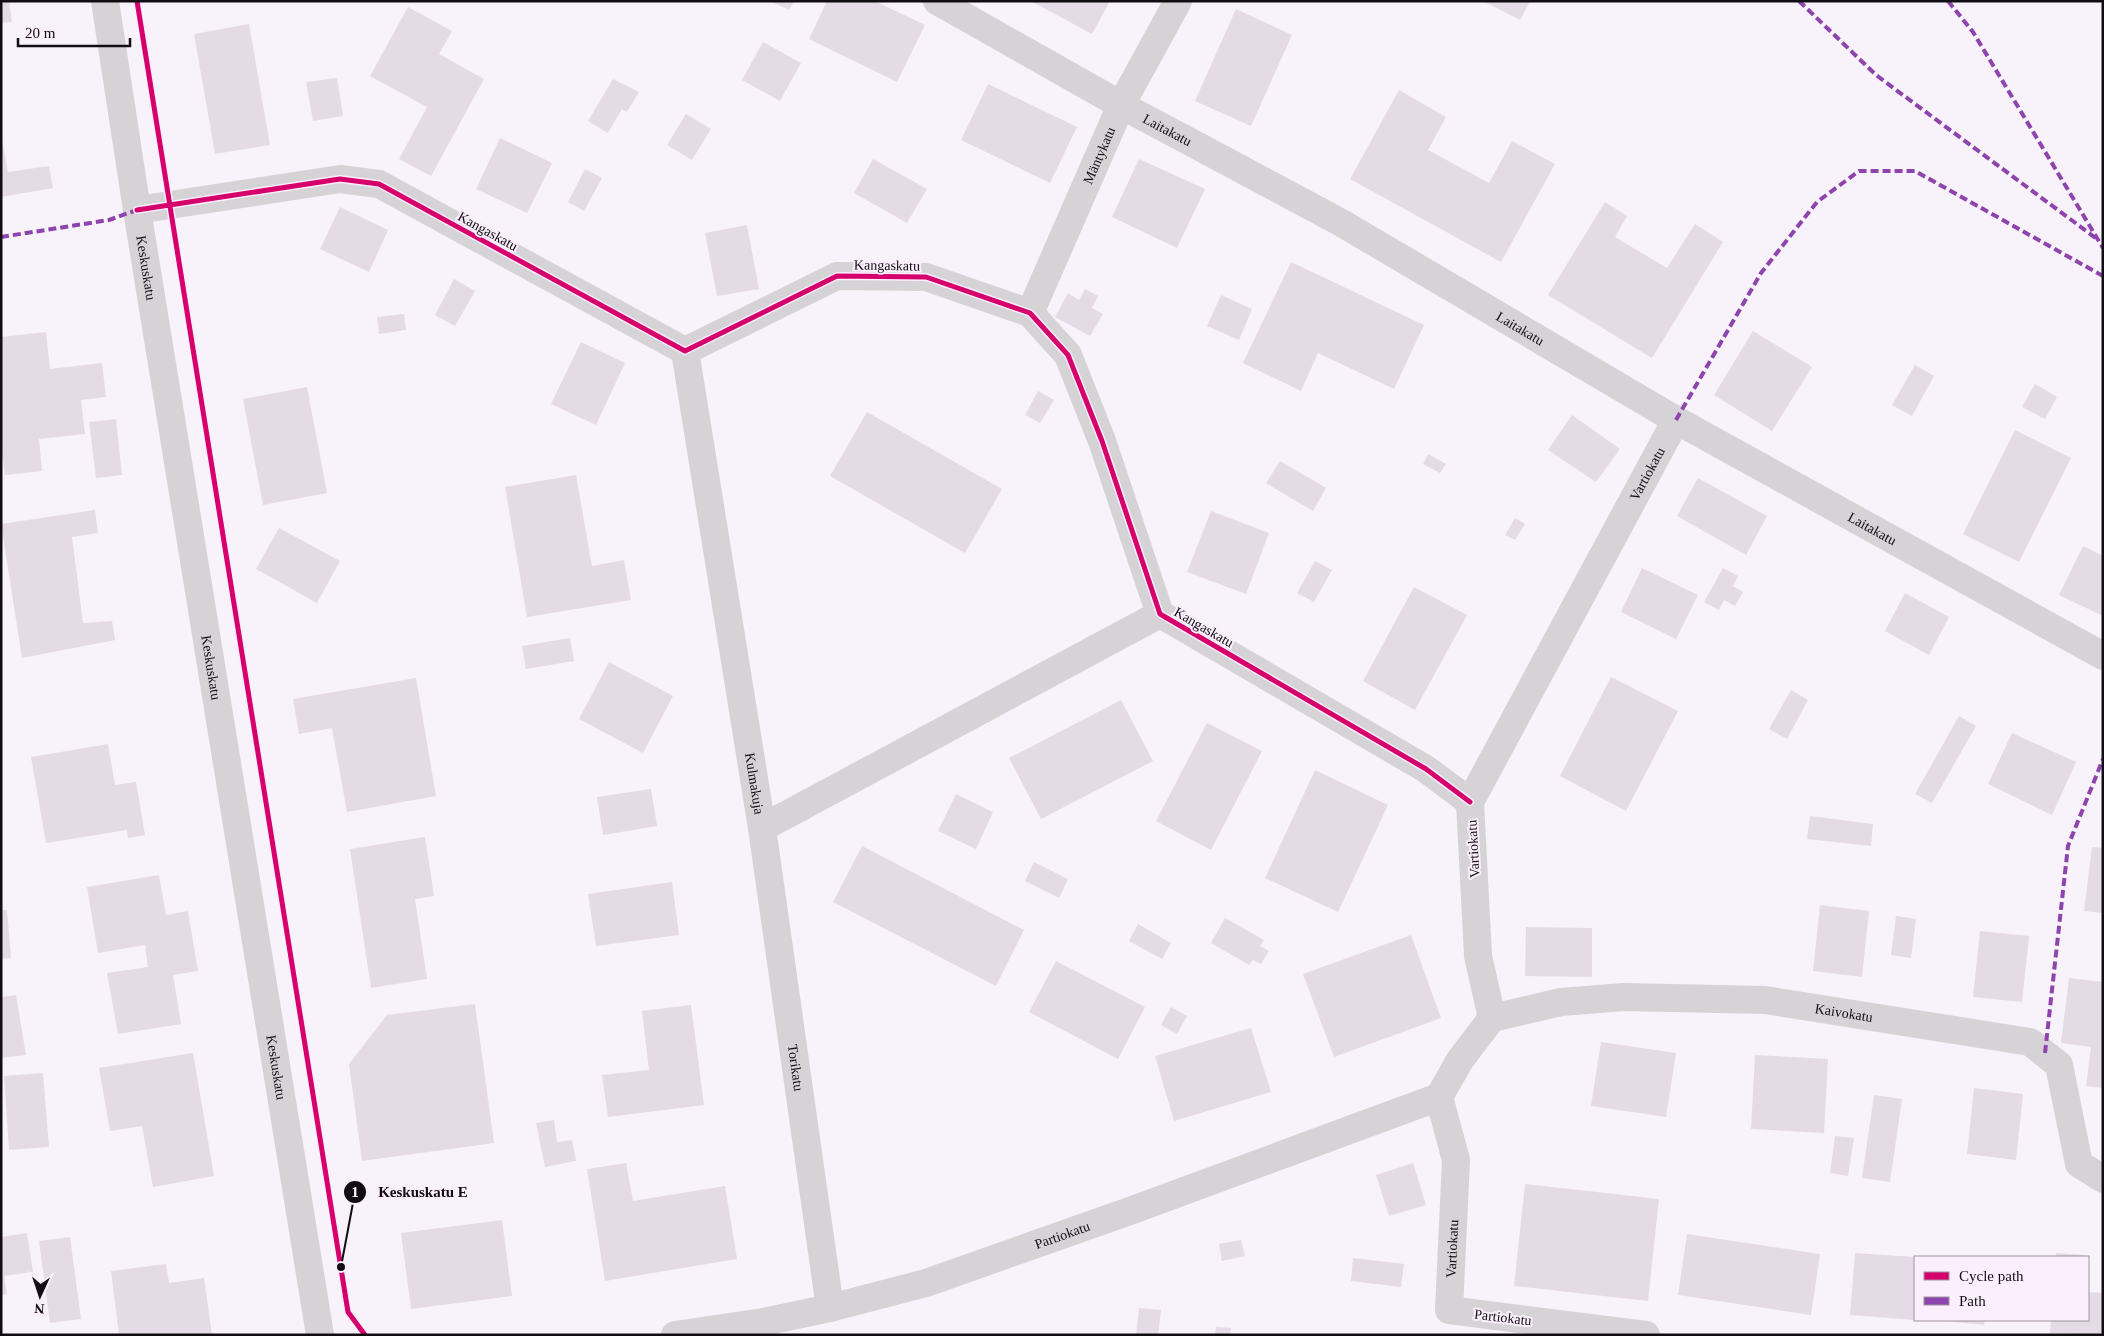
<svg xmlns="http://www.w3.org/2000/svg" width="2104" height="1336" viewBox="0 0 2104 1336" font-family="'Times New Roman',serif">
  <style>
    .building { fill: #e4dbe6 }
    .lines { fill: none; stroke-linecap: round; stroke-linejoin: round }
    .minor { stroke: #d6d3d6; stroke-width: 28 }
    .tertiary { stroke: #d6d3d6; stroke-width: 28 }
    .quiet { stroke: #8e44ad; stroke-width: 4; stroke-dasharray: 8 4; stroke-linecap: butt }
    .cycleway-casing { stroke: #fbeefd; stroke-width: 8 }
    .cycleway { stroke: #d6006c; stroke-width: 5 }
    .labels { text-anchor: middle; stroke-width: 4; stroke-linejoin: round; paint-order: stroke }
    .street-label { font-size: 14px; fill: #120c13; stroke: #fbeefd }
    .leader { fill: none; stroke: #120c13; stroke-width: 2 }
    .callout-dot { fill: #120c13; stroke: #fbeefd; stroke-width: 2 }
    .mark-label { font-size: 15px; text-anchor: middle; font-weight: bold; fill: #fff }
    .callout-label { font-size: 15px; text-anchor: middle; font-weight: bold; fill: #120c13; stroke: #fbeefd; stroke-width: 4; stroke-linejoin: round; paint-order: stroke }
  </style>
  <rect width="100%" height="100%" fill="#f8f2fa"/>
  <!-- building -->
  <path class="building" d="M1,1H9L12,22L1,23Z
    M770,1H794L789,10Z
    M827,1H875L925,25L897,82L809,39Z
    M1031,1H1110L1092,34Z
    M1483,1H1530L1520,20Z
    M408,7L452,31L439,54L484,79L431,176L399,159L427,107L370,76Z
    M1236,9L1292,35L1251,126L1195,101Z
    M249,24L270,145L215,154L194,34Z
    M763,42L801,63L780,101L742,80Z
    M337,78L343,116L313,121L306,82Z
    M613,79L639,92L627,112L622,109L608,133L588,121Z
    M988,84L1077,127L1050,183L961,140Z
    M1399,90L1446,117L1428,150L1489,183L1512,141L1555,164L1501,262L1350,179Z
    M686,114L711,129L692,160L667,145Z
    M1,135L8,172L49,166L53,188L1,197Z
    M500,138L552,163L527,213L476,189Z
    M873,159L927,189L907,223L854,193Z
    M1139,159L1205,189L1177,248L1112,217Z
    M585,169L602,178L584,211L568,202Z
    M1605,202L1627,216L1615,237L1667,268L1695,224L1723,242L1652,358L1548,295Z
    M340,207L388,230L369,272L320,249Z
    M747,225L759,289L717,296L705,233Z
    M1291,262L1424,325L1394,389L1318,353L1301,391L1243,363Z
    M454,279L475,291L455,326L435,315Z
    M1085,289L1098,296L1092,308L1103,314L1090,336L1055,317L1068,293L1079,300Z
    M1221,295L1252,309L1239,340L1207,326Z
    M404,314L406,330L379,334L377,317Z
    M1753,331L1812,367L1772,431L1714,395Z
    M46,332L50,369L102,363L106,397L81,400L85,434L39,439L42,471L5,475L1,443V337Z
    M581,342L625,363L596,425L551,404Z
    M1915,365L1934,376L1912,416L1892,405Z
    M2035,384L2057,397L2045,419L2022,407Z
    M307,387L327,493L263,505L243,399Z
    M1038,391L1054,400L1040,423L1025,415Z
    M867,412L1002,489L965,553L830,476Z
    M1572,415L1620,449L1596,482L1548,450Z
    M116,419L122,475L96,478L89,422Z
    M2015,430L2071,458L2019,562L1963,534Z
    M1428,454L1446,464L1440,473L1423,464Z
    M1280,461L1326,488L1313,511L1266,483Z
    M576,475L592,566L624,560L631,600L527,617L505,487Z
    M1698,478L1767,516L1746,555L1677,516Z
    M95,510L98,533L72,537L83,623L112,621L115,640L22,658L1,524Z
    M1211,511L1269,533L1246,594L1187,572Z
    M1515,518L1525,524L1515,540L1505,535Z
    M279,528L340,561L317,603L256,569Z
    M2083,546L2103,556V616L2059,595Z
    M1315,561L1332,570L1314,602L1297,593Z
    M1642,568L1698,595L1676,639L1621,612Z
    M1723,568L1738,576L1733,586L1743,592L1735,606L1724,600L1719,610L1704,602Z
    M1414,587L1467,615L1415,710L1363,681Z
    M1905,593L1949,617L1929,655L1885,631Z
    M570,638L574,661L526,669L522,646Z
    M609,662L673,696L643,753L579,719Z
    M1611,677L1678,711L1626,811L1560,776Z
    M416,678L436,796L347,812L332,728L299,734L293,699Z
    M1791,690L1808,700L1787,739L1769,729Z
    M1121,700L1153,761L1041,819L1009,758Z
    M1959,716L1976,726L1932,803L1915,794Z
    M1207,723L1262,751L1211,850L1156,821Z
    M2012,733L2076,762L2052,815L1988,784Z
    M108,744L115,785L136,782L145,835L128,838L127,830L46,843L31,757Z
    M1315,770L1388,805L1338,912L1265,878Z
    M651,789L657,826L603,835L597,797Z
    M956,794L993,812L976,849L938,831Z
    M1810,816L1873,824L1871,846L1807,839Z
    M425,837L434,896L415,899L427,979L371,988L350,849Z
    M862,846L1024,930L996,986L833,902Z
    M2092,847L2103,848V913L2084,911Z
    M1034,862L1068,879L1059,898L1025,881Z
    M159,875L166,915L188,911L198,971L173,975L181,1024L118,1034L107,973L148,967L145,945L98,953L87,887Z
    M672,882L679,935L596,946L588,894Z
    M1820,905L1869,911L1862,977L1813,971Z
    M1,910H7L11,958L1,959Z
    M1896,916L1916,919L1911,958L1891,955Z
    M1225,918L1264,940L1260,946L1269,951L1261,964L1253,960L1249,965L1211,943Z
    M1138,924L1171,943L1162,959L1129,941Z
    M1526,927L1592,928V977L1525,976Z
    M1980,931L2029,936L2022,1002L1973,997Z
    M1411,935L1441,1018L1334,1057L1303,974Z
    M1056,961L1145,1007L1118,1059L1029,1012Z
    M2069,978L2103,982V1088L2086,1086L2091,1047L2061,1043Z
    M16,995L26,1055L1,1058V997Z
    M475,1004L494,1143L362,1161L349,1064L387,1015Z
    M691,1005L704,1105L608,1117L602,1075L649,1070L642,1011Z
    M1171,1007L1187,1016L1177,1034L1161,1025Z
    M1251,1028L1271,1092L1174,1121L1155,1056Z
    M1601,1042L1676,1053L1666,1117L1591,1106Z
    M193,1053L214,1176L153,1187L142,1126L110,1131L99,1068Z
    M1755,1055L1828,1059L1824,1133L1751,1129Z
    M43,1073L49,1147L9,1150L4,1076Z
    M1974,1088L2023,1094L2016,1160L1967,1154Z
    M1874,1095L1902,1099L1890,1182L1862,1178Z
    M554,1120L557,1142L572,1140L576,1161L545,1167L536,1123Z
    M1835,1136L1854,1138L1848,1176L1830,1173Z
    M626,1163L633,1201L725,1186L737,1259L605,1281L587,1169Z
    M1413,1163L1426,1205L1389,1216L1376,1175Z
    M1525,1184L1659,1199L1648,1301L1514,1286Z
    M502,1220L512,1296L411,1309L401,1233Z
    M27,1233L33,1272L4,1276L7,1294L1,1295V1237Z
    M1687,1234L1820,1254L1811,1315L1678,1295Z
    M70,1237L81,1319L50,1323L39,1241Z
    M1241,1240L1245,1256L1222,1261L1219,1244Z
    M1855,1253L1915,1257V1320L1850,1315Z
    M2056,1253L2084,1255V1257H2056Z
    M1353,1258L1404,1264L1401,1287L1351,1281Z
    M166,1264L169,1283L204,1278L212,1335H119L111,1271Z
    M2088,1292L2103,1293V1335L2050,1333L2051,1320H2088Z
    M1139,1308L1161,1310L1158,1335H1136Z
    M1937,1320H1985L1984,1325Z
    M1216,1327L1231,1328L1230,1335H1215Z"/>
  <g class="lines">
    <!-- minor -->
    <g class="minor">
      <path id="s1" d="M937,1L1121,105L1340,222L1676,420L2103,656"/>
      <path d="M137,210L340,179L379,184L685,351L837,276L926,277L1030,313L1068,355L1102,441L1160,614L1426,769L1470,802"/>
      <path id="s2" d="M1030,313L1121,105L1178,1"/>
      <path id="s3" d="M685,351L762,828L1160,614"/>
      <path id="s4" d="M762,828L830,1308"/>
      <path id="s5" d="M1492,1018L1561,1002L1624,997L1765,1000L2030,1042L2059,1065L2079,1164L2103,1179"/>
      <path id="s6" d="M675,1335L763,1322L830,1308L926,1283L1127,1212L1439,1097"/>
      <path id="s7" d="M1646,1335L1449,1310L1456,1160L1439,1097L1460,1060L1492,1018L1478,956L1470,802L1676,420"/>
    </g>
    <!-- tertiary -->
    <path class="tertiary" id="s8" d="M105,1L137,210L320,1335"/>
    <!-- quiet -->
    <path class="quiet" d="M1799,1L1876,75L2097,239
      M1948,1L1973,32L2103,248
      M1,237L109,220L137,210
      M1676,420L1761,273L1817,202L1859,171H1915L2103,276
      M2045,1053L2068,846L2103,759"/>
    <defs>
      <path id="cycleway" d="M137,1L348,1312L365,1335
        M137,210L340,179L379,184L685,351L837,276L926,277L1030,313L1068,355L1102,441L1160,614L1426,769L1470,802"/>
    </defs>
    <!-- cycleway casing -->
    <use href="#cycleway" class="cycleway-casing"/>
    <!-- cycleway -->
    <use href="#cycleway" class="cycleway"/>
  </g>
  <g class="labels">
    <!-- street labels -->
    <g class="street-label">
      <text dy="5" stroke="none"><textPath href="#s1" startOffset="264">Laitakatu</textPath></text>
      <text dy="5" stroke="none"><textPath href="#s2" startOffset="172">Mäntykatu</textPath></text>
      <text transform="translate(488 231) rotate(29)" y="5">Kangaskatu</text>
      <text transform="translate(887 265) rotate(1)" y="5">Kangaskatu</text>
      <text dy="5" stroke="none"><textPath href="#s8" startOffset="270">Keskuskatu</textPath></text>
      <text dy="5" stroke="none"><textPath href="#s1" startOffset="669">Laitakatu</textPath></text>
      <text dy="5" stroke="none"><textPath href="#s7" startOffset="1100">Vartiokatu</textPath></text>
      <text dy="5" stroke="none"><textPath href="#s1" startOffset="1074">Laitakatu</textPath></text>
      <text transform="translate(1204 627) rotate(30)" y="5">Kangaskatu</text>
      <text dy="5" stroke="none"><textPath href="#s8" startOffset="675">Keskuskatu</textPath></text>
      <text dy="5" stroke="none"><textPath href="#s3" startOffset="438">Kulmakuja</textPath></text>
      <text transform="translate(1473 849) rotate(-93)" y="5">Vartiokatu</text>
      <text dy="5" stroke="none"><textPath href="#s5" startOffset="355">Kaivokatu</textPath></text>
      <text dy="5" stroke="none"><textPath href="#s8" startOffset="1080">Keskuskatu</textPath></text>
      <text dy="5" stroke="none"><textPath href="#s4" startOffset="242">Torikatu</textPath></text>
      <text dy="5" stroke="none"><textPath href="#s6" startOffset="401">Partiokatu</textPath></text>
      <text dy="5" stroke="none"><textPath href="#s7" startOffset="260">Vartiokatu</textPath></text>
      <text transform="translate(1503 1317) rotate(7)" y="5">Partiokatu</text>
    </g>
  </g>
  <!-- callouts -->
  <path class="leader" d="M341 1267L355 1192"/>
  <g class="callout-dot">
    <circle cx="341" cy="1267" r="5"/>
    <circle cx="355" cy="1192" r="12"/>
  </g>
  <g class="mark-label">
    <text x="355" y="1197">1</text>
  </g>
  <g class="callout-label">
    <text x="423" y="1197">Keskuskatu E</text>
  </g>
  <!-- border -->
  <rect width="2104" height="1336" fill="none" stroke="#120c13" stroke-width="5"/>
  <!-- legend -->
  <rect x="1914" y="1256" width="175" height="65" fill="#fbeefd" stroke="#9e949f"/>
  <rect x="1924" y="1272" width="25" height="8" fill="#d6006c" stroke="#9e949f"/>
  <text x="1959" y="1281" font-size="15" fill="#120c13">Cycle path</text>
  <rect x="1924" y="1297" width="25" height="8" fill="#8e44ad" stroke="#9e949f"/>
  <text x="1959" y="1306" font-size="15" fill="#120c13">Path</text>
  <!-- north arrow -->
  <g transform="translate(40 1296) rotate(183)" stroke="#fbeefd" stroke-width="4" paint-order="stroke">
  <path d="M0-4L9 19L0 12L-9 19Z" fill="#120c13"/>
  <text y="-8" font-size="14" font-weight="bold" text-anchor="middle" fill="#120c13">N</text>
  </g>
  <!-- scale -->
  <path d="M18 38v8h112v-8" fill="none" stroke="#120c13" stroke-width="2.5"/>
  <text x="25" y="38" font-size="15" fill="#120c13" stroke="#fbeefd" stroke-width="4" paint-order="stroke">20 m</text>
</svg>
